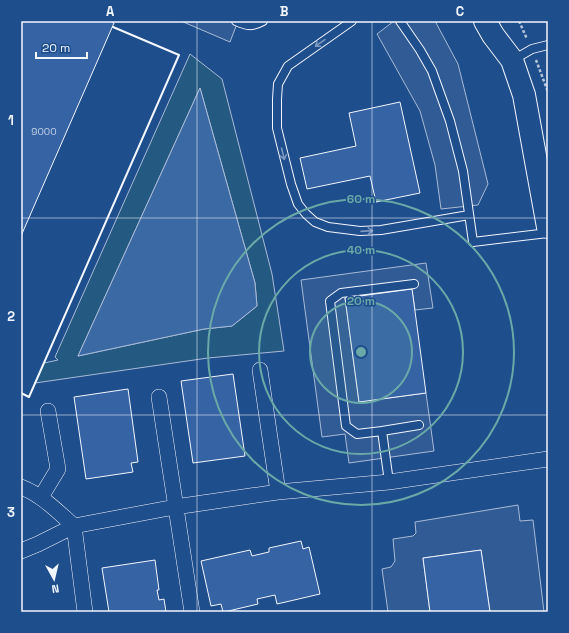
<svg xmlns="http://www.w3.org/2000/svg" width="569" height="633" viewBox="0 0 569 633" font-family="'Space Grotesk',sans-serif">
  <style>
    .green { fill: #245a82; stroke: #a8bbd7; fill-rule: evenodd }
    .parking { fill: #305b95; stroke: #a8bbd7 }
    .water { fill: #3b69a3; stroke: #a8bbd7 }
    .building { fill: #3563a3; stroke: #f2f6ff }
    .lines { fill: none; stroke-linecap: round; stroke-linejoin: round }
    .lane-casing { stroke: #f2f6ff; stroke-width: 10 }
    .street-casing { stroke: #f2f6ff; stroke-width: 16 }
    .secondary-casing { stroke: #f2f6ff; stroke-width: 24 }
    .path { stroke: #b3c4dc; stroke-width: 2.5; stroke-dasharray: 3 2; stroke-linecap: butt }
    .lane { stroke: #1f4e8c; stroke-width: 8 }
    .street { stroke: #1f4e8c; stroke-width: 15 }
    .secondary { stroke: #1f4e8c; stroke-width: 22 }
    .wall { stroke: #f2f6ff; stroke-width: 2 }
    .oneway { stroke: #7e9ac0 }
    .grid { fill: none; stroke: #f2f6ff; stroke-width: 1; stroke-opacity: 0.55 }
    .ring { fill: none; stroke: #6aa9a8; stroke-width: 2 }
    .labels { text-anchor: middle; stroke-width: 3; stroke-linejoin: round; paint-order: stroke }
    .number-label { font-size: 10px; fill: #c3d1e8 }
    .centre { fill: #6aa9a8; stroke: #1f4e8c; stroke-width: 2 }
    .ring-label { font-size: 12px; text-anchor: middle; font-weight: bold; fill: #6aa9a8; stroke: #1f4e8c; stroke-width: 3; stroke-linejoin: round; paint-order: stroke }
    .neatline { fill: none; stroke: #f2f6ff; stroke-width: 1.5 }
    .grid-label { font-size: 13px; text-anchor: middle; font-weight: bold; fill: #f2f6ff }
  </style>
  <rect width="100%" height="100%" fill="#1f4e8c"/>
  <!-- green -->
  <path class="green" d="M190,54L222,79L272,274L284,351L208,358L35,383L44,363L58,360L55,357ZM200,88L255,283L257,306L232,326L204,329L78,356Z"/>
  <!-- parking -->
  <path class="parking" d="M181,21H238L230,42Z
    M394,21H435L458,64L488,184L478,205L441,209L435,165L420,111L377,34Z
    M426,263L433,308L415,310L412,289L345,298L359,402L426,393L434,451L349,463L345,434L322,437L301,280Z
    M518,505L520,521L533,520L544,612H490L481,550L423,558L430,612H388L382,569L391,567L395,561L393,539L413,536L416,533L415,522Z"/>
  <!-- water -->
  <path class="water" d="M200,88L255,283L257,306L232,326L204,329L78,356Z"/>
  <!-- building -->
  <path class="building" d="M21,21H110L114,23L21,236Z
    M400,102L420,193L376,202L370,176L307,189L300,158L356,146L349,113Z
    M412,289L426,393L359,402L345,298Z
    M233,374L245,456L193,463L181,381Z
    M128,389L138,462L131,463L133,472L86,479L74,397Z
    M301,541L303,549L309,547L320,594L277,604L275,595L257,599L258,604L224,612H223L221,604L211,606L201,561L250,550L252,556L269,552V548Z
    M481,550L490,612H430L423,558Z
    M155,560L159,590H157L159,600L164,599L166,612H109L102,568Z"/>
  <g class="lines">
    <defs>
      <path id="lane" d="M236,21C247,26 252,27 263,21
        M352,21L288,66L278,84L277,99V128L291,184L298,204L306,214L315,222L328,227L360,231L381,230L469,215
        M400,21L420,50L432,71L450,121L463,171L473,242L548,233
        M513,60L532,49L548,45
        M382,431L419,425
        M389,482L382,431L357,434L346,426L330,301L341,293L414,284"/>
      <path id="street" d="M260,370L278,492
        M159,397L192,612
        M21,487C42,495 57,511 74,526L85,612
        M41,497L58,469L48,411
        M21,551L38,544L74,526L175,507L278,492L389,482L548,459"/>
      <path id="secondary" d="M485,21L493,35L512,60L524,95L548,227"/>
    </defs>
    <!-- lane casing -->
    <use href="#lane" class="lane-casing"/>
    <!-- street casing -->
    <use href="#street" class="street-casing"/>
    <!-- secondary casing -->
    <use href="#secondary" class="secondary-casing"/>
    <!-- path -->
    <path class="path" d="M519,21L527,39
      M536,60L548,92"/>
    <!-- lane -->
    <use href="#lane" class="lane"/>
    <!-- street -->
    <use href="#street" class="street"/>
    <!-- secondary -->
    <use href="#secondary" class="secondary"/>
    <!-- wall -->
    <path class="wall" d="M21,393L29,397L179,55L113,27"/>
  </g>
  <!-- one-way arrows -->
  <defs><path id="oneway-shaft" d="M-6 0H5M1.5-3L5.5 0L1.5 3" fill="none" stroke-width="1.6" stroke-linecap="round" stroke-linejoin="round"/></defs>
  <g class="oneway">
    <use href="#oneway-shaft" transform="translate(320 43) rotate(145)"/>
    <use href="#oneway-shaft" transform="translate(283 154) rotate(76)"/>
    <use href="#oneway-shaft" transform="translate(367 231) rotate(-4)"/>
  </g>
  <!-- grid -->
  <path class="grid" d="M197,21V612M372,21V612M21,218H548M21,415H548"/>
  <!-- distance rings -->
  <circle cx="361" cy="352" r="51" fill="#6aa9a8" fill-opacity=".12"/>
  <g class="ring">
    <circle cx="361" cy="352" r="51"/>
    <circle cx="361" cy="352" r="102"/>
    <circle cx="361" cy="352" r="153"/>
  </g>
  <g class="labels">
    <!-- number labels -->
    <g class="number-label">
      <text x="44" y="135">9000</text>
    </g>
  </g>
  <circle cx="361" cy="352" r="6" class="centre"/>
  <g class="ring-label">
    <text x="361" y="203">60 m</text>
    <text x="361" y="254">40 m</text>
    <text x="361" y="305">20 m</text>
  </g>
  <!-- border -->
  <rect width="569" height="633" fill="none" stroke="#1f4e8c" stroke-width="44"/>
  <!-- north arrow -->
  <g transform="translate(54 579) rotate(172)" stroke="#1f4e8c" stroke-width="3" paint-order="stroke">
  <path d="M0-3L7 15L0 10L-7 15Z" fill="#f2f6ff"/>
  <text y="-6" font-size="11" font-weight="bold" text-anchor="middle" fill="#f2f6ff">N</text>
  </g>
  <!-- scale -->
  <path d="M36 52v6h51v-6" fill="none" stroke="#f2f6ff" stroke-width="2"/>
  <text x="42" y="52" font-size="12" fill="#f2f6ff" stroke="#1f4e8c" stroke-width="3" paint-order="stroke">20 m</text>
  <rect x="22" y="22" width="525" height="589" class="neatline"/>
  <g class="grid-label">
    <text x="110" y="16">A</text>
    <text x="284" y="16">B</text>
    <text x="460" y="16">C</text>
    <text x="11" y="125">1</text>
    <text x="11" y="321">2</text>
    <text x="11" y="517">3</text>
  </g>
</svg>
